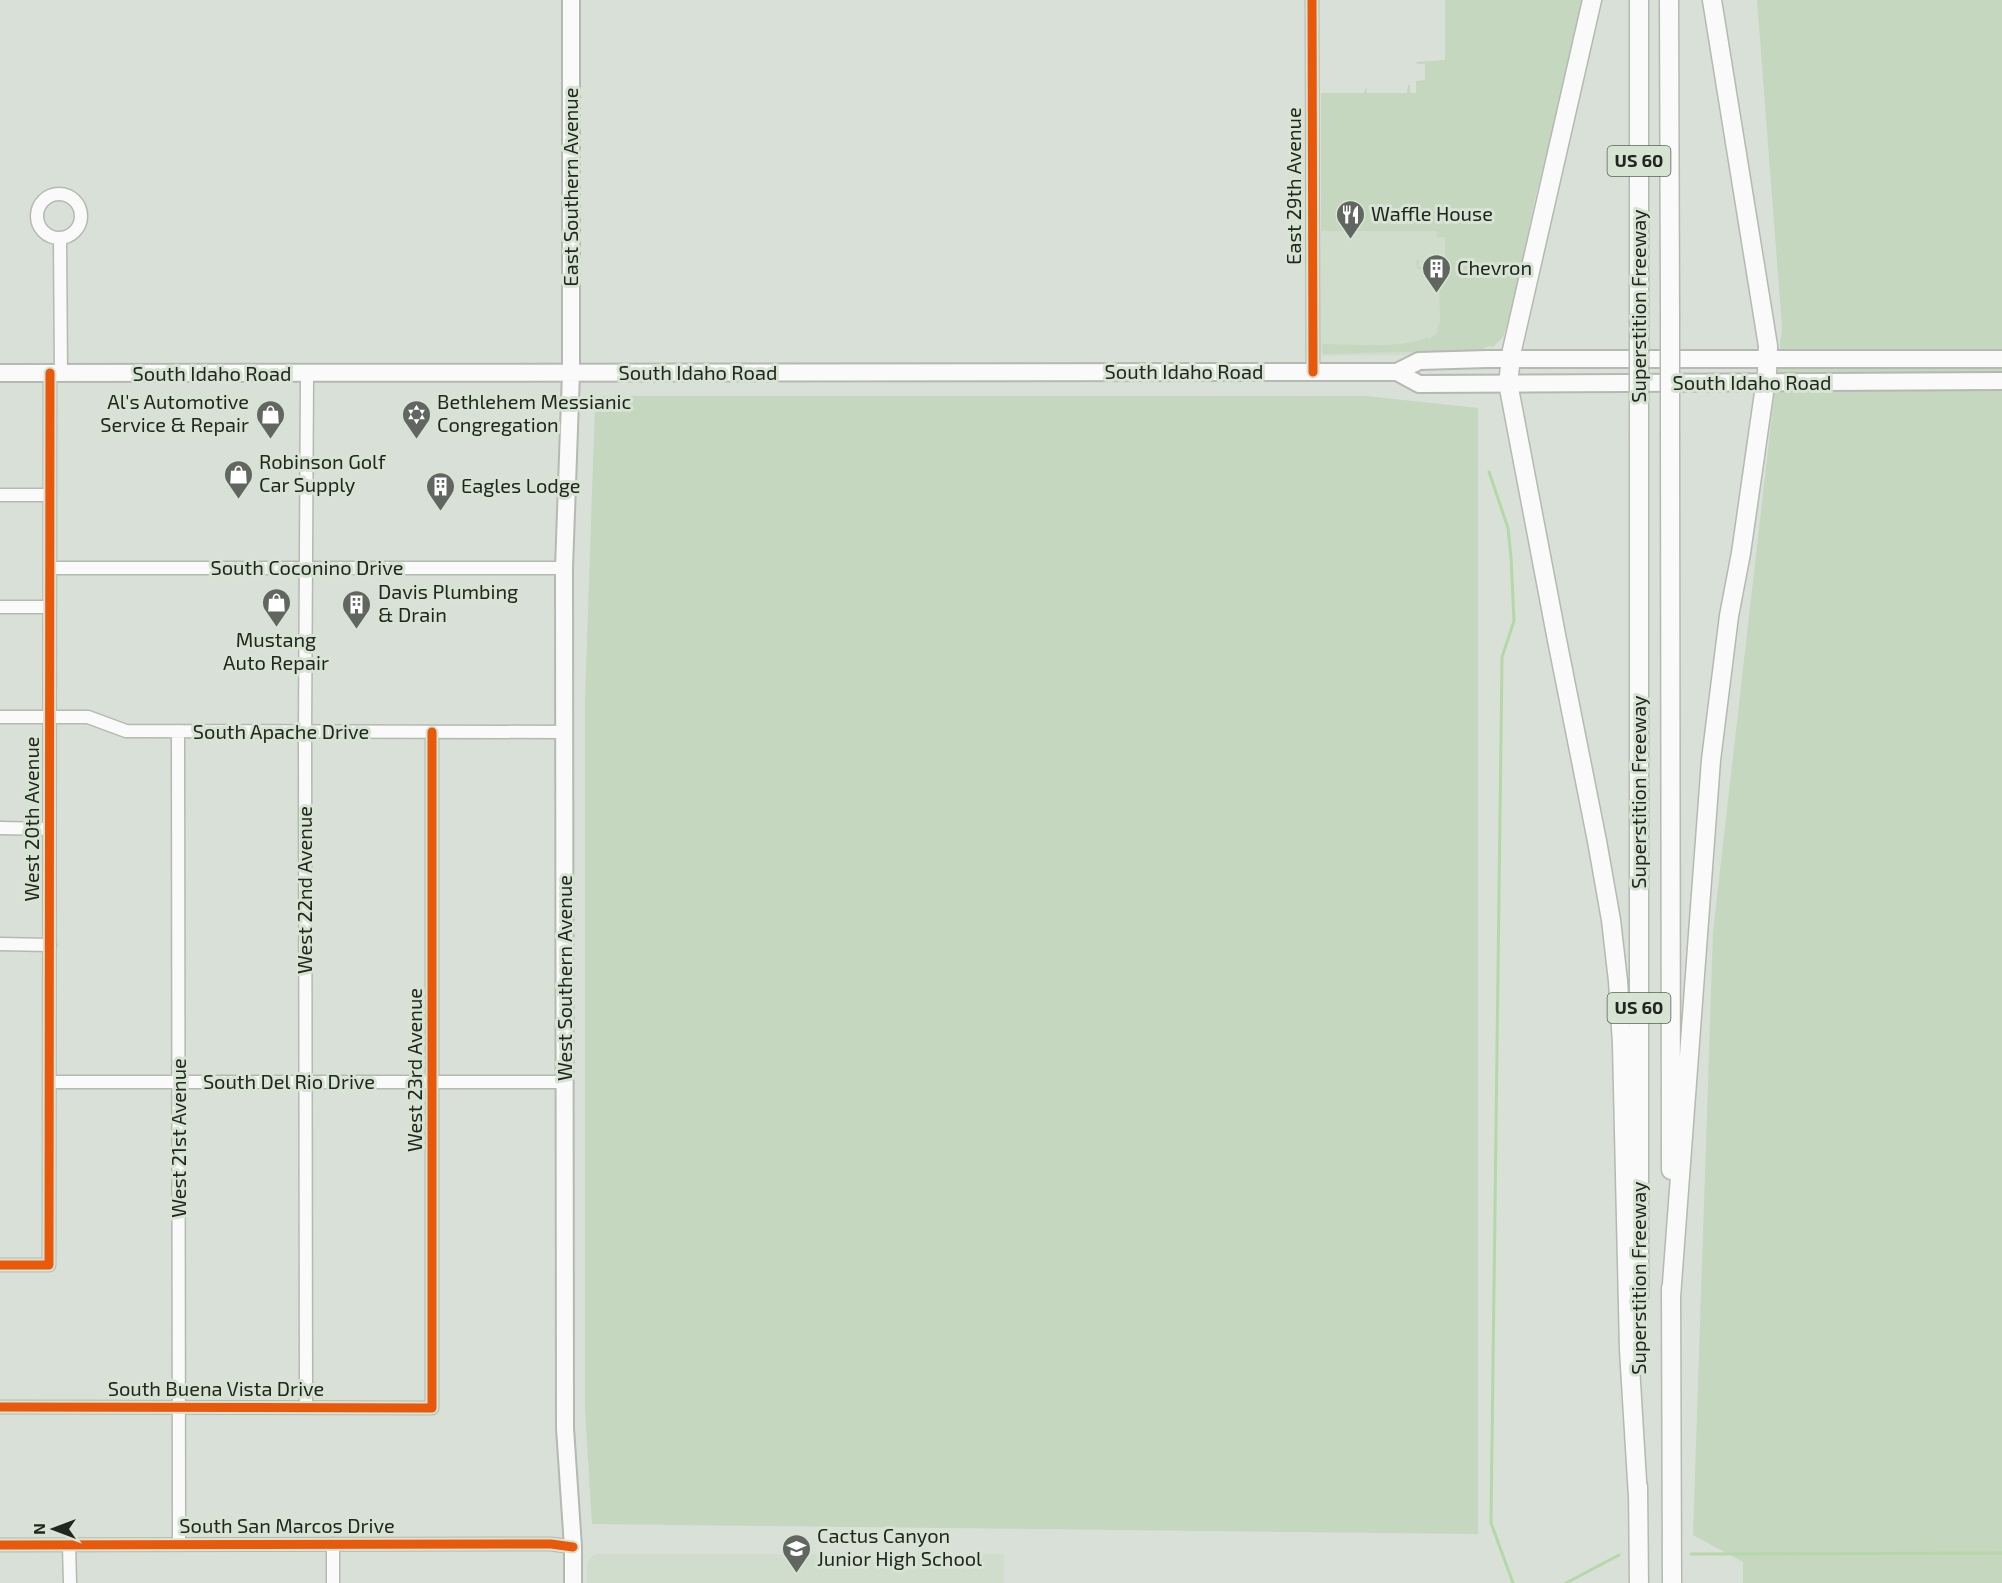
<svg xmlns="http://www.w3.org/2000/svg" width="2002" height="1583" viewBox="0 0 2002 1583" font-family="'Exo 2',sans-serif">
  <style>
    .built { fill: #d0ddcc }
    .green { fill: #c5d7be }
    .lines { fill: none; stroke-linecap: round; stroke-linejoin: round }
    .stream { stroke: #b5d8a8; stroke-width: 3 }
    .minor-casing { stroke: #b4b9b2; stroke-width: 15 }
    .major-casing { stroke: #b4b9b2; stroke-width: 20 }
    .highway-casing { stroke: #b4b9b2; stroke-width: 21 }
    .minor { stroke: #f9faf9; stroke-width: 12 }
    .major { stroke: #f9faf9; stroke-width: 16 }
    .highway { stroke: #f9faf9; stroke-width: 18 }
    .highway-bridge-casing { stroke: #b4b9b2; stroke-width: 21; stroke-linecap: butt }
    .highway-bridge { stroke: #f9faf9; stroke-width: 18 }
    .cycleway-casing { stroke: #d8e4d3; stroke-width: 13 }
    .cycleway { stroke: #e8590c; stroke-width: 9 }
    .labels { text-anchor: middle; stroke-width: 6; stroke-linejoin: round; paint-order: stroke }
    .shield { fill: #d8e4d3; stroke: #585f56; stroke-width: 1.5 }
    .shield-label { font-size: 18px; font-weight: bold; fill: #212620 }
    .street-label { font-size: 20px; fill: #212620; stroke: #d8e4d3 }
    .poi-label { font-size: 20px; fill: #212620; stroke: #d8e4d3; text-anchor: start }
  </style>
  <rect width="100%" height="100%" fill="#d9e0d7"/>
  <!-- built -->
  <path class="built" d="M1455,229L1458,354L1322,356L1320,350L1319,231Z
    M596,1554H1004V1583H587V1563L593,1555Z"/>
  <!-- green -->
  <path class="green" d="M1445,0H1586L1535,199L1513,307L1503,337L1492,348L1490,346L1480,350L1323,354L1322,344C1347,344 1408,349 1427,337L1429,340L1439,331L1437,328L1440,323L1439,273L1435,269H1417L1416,261L1419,259V267H1436V259H1445V237H1437L1436,231H1321V93H1364L1366,86L1367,93H1407L1408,85H1410V93H1416V81L1425,80V64H1417L1416,62L1445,60Z
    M1757,0H2002V1583H1743V1562L1693,1535L1713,932L1782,327Z
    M603,396H1366L1478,408V1534L592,1524L585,1410V700L595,405Z"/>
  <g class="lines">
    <!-- stream -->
    <path class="stream" d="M1489,472L1508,528L1511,557L1514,621L1502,657L1491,1523L1513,1583
      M1691,1554L2002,1553
      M1566,1583L1619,1555"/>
    <defs>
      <path id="minor" d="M1312,0L1313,372
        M37 216a22 22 0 1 1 44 0a22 22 0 1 1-44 0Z
        M60,239L61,373
        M0,495H49
        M50,568H564
        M0,607H50
        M0,717H88L126,731L564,732
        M178,731L179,1544
        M0,828L49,829
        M0,944L50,945
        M50,1082H565
        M0,1265H49L50,373
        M306,1406L305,732L307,374
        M0,1407L432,1408V732
        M333,1544V1583
        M0,1545L551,1544L573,1547
        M69,1545L70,1583"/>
      <path id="major" d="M571,0V373L564,568L565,1428L573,1547V1583
        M1397,372L1419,384L2002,381
        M0,373L1397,372L1419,361L1487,359H2002"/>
      <path id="highway" d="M1592,0L1512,350L1508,383L1557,640L1597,841L1611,920L1618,981L1622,1044L1629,1350L1638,1497
        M1639,0V321
        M1669,0L1670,319
        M1639,434V1296
        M1670,434L1671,1170
        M1671,1288L1672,1583
        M1671,1297L1711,760L1729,616L1741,553L1767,372L1768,346L1712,0
        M1638,1486L1639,1583"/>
    </defs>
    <!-- minor casing -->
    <use href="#minor" class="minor-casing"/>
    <!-- major casing -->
    <use href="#major" class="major-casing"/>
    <!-- highway casing -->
    <use href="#highway" class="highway-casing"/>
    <!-- minor -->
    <use href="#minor" class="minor"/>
    <!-- major -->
    <use href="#major" class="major"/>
    <!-- highway -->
    <use href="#highway" class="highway"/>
    <defs>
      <path id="highway-bridge" d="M1639,321V434
        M1670,434V319"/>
    </defs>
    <!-- highway-bridge casing -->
    <use href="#highway-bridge" class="highway-bridge-casing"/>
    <!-- highway-bridge -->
    <use href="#highway-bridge" class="highway-bridge"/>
    <defs>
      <path id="cycleway" d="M1312,0L1313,372
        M0,1265H49L50,373
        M0,1407L432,1408V732
        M0,1545L551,1544L573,1547"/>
    </defs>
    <!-- cycleway casing -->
    <use href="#cycleway" class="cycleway-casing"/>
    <!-- cycleway -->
    <use href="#cycleway" class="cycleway"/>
  </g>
  <!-- icons -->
  <defs>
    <symbol id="restaurant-pin" viewBox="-11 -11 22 30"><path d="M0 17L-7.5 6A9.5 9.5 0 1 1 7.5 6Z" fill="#616760" stroke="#d8e4d3"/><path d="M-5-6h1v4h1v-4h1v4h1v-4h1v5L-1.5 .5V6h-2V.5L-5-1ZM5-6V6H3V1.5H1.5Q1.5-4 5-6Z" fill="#fff"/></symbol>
    <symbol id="building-pin" viewBox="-11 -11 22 30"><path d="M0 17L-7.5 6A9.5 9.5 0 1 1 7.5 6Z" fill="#616760" stroke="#d8e4d3"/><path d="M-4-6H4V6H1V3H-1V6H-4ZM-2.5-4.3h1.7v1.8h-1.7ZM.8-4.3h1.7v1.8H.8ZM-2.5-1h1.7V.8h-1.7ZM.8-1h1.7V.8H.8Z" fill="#fff"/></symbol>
    <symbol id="shop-pin" viewBox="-11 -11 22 30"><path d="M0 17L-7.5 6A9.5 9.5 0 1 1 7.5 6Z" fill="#616760" stroke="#d8e4d3"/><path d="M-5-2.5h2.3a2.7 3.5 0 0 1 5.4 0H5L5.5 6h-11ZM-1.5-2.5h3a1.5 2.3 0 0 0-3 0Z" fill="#fff"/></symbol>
    <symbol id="synagogue-pin" viewBox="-11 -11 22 30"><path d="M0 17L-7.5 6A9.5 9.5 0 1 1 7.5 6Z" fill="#616760" stroke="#d8e4d3"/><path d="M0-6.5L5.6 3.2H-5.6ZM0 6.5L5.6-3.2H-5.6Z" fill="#fff"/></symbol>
    <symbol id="school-pin" viewBox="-11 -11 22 30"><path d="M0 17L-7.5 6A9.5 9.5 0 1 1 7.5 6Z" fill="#616760" stroke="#d8e4d3"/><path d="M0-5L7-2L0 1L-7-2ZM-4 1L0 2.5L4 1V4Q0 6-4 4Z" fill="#fff"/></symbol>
  </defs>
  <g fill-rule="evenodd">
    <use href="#restaurant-pin" x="1334" y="198" width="33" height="45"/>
    <use href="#building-pin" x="1420" y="252" width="33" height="45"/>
    <use href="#shop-pin" x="254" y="398" width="33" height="45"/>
    <use href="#synagogue-pin" x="400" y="398" width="33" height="45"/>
    <use href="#shop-pin" x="222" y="458" width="33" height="45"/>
    <use href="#building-pin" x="424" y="470" width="33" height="45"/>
    <use href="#shop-pin" x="260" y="586" width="33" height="45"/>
    <use href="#building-pin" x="340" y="588" width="33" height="45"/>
    <use href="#school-pin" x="780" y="1532" width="33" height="45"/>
  </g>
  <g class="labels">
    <!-- shield labels -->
    <g class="shield">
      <rect x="1607.5" y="146" width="63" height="30" rx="4.5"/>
      <rect x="1607.5" y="993" width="63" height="30" rx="4.5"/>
    </g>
    <g class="shield-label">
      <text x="1639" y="167">US 60</text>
      <text x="1639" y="1014">US 60</text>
    </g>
    <!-- street labels -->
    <g class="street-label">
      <text transform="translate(1294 186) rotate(-90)" y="7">East 29th Avenue</text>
      <text transform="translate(571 187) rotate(-90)" y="7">East Southern Avenue</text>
      <text transform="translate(1639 306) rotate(-90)" y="7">Superstition Freeway</text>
      <text x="1184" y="379">South Idaho Road</text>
      <text x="698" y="380">South Idaho Road</text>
      <text x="212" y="381">South Idaho Road</text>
      <text x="1752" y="390">South Idaho Road</text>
      <text x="307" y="575">South Coconino Drive</text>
      <text x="281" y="739">South Apache Drive</text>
      <text transform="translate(1639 792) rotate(-90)" y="7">Superstition Freeway</text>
      <text transform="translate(32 819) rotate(-90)" y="7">West 20th Avenue</text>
      <text transform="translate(305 890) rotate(-90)" y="7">West 22nd Avenue</text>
      <text transform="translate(565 978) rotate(-90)" y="7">West Southern Avenue</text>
      <text transform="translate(415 1070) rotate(-90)" y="7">West 23rd Avenue</text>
      <text x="289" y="1089">South Del Rio Drive</text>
      <text transform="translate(179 1138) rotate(-90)" y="7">West 21st Avenue</text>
      <text transform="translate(1639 1278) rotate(-90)" y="7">Superstition Freeway</text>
      <text x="216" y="1396">South Buena Vista Drive</text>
      <text x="287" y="1533">South San Marcos Drive</text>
    </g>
    <!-- poi labels -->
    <g class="poi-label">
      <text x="1371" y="221">Waffle House</text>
      <text x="1457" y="275">Chevron</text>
      <text x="249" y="409" text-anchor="end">Al's Automotive<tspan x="249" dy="23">Service &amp; Repair</tspan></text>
      <text x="437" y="409">Bethlehem Messianic<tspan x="437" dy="23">Congregation</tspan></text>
      <text x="259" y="469">Robinson Golf<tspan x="259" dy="23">Car Supply</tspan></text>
      <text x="461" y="493">Eagles Lodge</text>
      <text x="378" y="599">Davis Plumbing<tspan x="378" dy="23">&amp; Drain</tspan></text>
      <text x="276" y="647" text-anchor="middle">Mustang<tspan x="276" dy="23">Auto Repair</tspan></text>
      <text x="817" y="1543">Cactus Canyon<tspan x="817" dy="23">Junior High School</tspan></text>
    </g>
  </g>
  <!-- north arrow -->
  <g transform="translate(54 1529) rotate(270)" stroke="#d8e4d3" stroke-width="4.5" paint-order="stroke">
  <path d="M0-4.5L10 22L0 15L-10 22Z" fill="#212620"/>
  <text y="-9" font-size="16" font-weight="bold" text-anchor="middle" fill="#212620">N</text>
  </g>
</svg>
